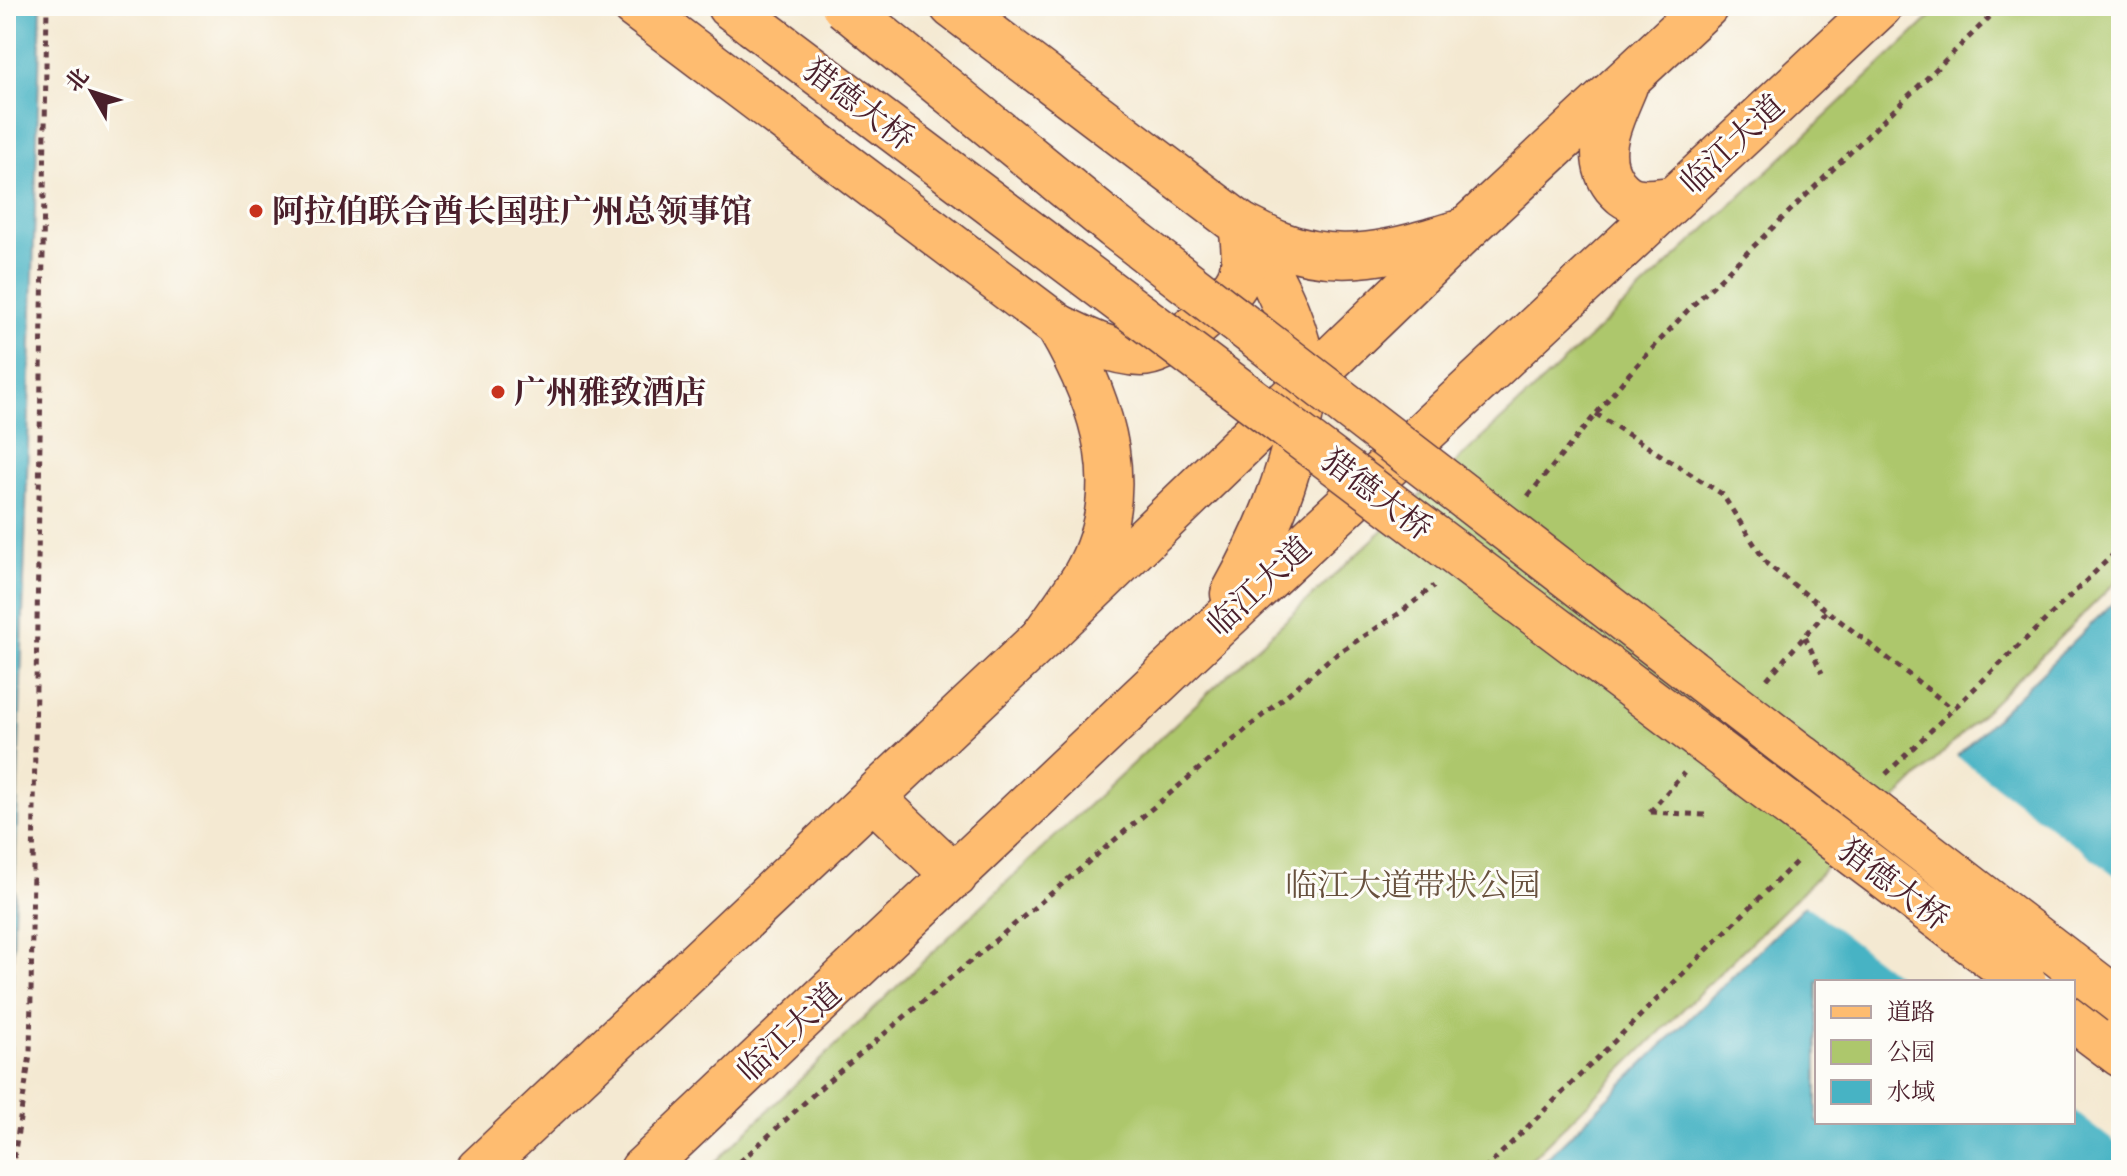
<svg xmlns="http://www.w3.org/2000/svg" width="2127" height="1176" viewBox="0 0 2127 1176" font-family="'Sorts Mill Goudy','Noto Serif SC',serif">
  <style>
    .green { fill: #adc76c; stroke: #7c734c; stroke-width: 2 }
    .water { fill: #47b3c4; stroke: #486978; stroke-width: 2; fill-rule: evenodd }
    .pier { fill: #f4e9d2 }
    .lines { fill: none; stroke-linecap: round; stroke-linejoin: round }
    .major-casing { stroke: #643d44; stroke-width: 47 }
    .highway-casing { stroke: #643d44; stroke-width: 47 }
    .path { stroke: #643d44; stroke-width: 5; stroke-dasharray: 6 6; stroke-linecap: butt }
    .major { stroke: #febc70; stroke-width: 44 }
    .highway { stroke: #febc70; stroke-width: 44 }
    .highway-bridge-casing { stroke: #643d44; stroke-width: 47; stroke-linecap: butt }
    .highway-bridge { stroke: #febc70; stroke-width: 44 }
    .poi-dot { fill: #c8321e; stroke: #fdfcf7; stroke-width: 3 }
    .labels { text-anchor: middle; stroke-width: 6; stroke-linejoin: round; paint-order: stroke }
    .street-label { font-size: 32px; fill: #4a1f2b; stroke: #fdfcf7 }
    .poi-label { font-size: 32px; font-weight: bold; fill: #4a1f2b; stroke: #fdfcf7; text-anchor: start }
    .park-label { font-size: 32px; fill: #68513e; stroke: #fdfcf7 }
  </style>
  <rect width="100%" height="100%" fill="#fdfcf7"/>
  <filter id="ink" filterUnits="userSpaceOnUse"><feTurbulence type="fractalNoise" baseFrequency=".0125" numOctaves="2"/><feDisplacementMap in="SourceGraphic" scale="16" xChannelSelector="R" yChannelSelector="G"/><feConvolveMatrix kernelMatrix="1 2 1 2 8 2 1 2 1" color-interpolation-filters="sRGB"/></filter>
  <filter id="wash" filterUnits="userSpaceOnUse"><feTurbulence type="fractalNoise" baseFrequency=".006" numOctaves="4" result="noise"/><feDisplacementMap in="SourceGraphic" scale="32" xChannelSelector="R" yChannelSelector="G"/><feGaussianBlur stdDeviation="1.8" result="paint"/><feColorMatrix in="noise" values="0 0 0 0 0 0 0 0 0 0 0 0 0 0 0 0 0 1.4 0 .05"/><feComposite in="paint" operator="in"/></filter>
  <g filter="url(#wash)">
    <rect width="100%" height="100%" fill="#f4e9d2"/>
    <!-- green -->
    <path class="green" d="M1942,6H2121V577L1520,1170H707C1112,774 1533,396 1942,6Z"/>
    <!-- water -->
    <path class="water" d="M6,6H41L10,1053L6,1075Z
      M2121,595V1170H1535ZM1817,982H2073V1122H1817Z"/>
    <!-- pier -->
    <path class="pier" d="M1954,754L2121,880V1147L2073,1110V982H1906L1802,902Z"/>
  </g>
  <g filter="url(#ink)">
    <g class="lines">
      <defs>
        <path id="major" d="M1625,86C1612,118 1591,155 1615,186C1621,193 1626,198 1635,200C1646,203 1661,200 1673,199
          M1233,594C1264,538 1289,482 1300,418C1302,407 1306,393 1305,382C1299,324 1271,273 1241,225
          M873,798L955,876
          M478,1170L1042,638L1464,231L1706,6
          M642,1170L1215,628L1880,6"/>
        <path id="highway" d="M634,6L1058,326C1104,404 1133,492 1084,577C1071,598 1056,618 1042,638
          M729,6L753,24
          M952,6L1241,225C1254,231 1267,239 1280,244C1344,269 1403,249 1464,231
          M1058,326C1084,339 1111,353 1141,354C1170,354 1224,306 1238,280C1247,264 1243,243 1241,225
          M2073,1019L2121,1055"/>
      </defs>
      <!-- major casing -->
      <use href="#major" class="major-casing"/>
      <!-- highway casing -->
      <use href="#highway" class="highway-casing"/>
      <!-- path -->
      <path class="path" d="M2091,6L2095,10
        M1596,414L1722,494L1767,564L1953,709
        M1528,496L1629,374L1687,311L2001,6
        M1805,637L1822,673
        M1767,679L1826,612
        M1886,774L2121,547
        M1650,812L1684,773
        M1651,812L1705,815
        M12,1170L30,1055L47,6
        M731,1170L827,1082L1332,657L1400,613L1434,586
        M1484,1170L1799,859"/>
      <!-- major -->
      <use href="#major" class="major"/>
      <!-- highway -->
      <use href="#highway" class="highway"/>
      <defs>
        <path id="highway-bridge" d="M844,6L1115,227L2121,1003
          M753,24L2024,982"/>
      </defs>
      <!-- highway-bridge casing -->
      <use href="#highway-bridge" class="highway-bridge-casing"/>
      <!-- highway-bridge -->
      <use href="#highway-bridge" class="highway-bridge"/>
    </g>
  </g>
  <!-- markers -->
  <g class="poi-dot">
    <circle cx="256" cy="211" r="8"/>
    <circle cx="498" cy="392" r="8"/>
  </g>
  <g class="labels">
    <!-- street labels -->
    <g class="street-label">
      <text transform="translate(859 104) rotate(37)" y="11">猎德大桥</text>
      <text transform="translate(1732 144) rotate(-43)" y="11">临江大道</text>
      <text transform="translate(1377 494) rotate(37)" y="11">猎德大桥</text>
      <text transform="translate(1259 586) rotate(-43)" y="11">临江大道</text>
      <text transform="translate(1894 884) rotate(37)" y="11">猎德大桥</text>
      <text transform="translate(789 1032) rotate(-43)" y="11">临江大道</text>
    </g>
    <!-- poi labels -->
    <g class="poi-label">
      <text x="272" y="222">阿拉伯联合酋长国驻广州总领事馆</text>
      <text x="514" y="403">广州雅致酒店</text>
    </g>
    <!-- park labels -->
    <g class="park-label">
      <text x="1413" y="896">临江大道带状公园</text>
    </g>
  </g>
  <!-- margin -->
  <rect width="2127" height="1176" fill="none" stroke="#fdfcf7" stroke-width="32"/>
  <!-- legend -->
  <rect x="1815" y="980" width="260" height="144" fill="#fdfcf7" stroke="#b5a4a5" stroke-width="2"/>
  <rect x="1831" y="1006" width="40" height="12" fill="#febc70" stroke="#b5a4a5" stroke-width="2"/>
  <text x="1887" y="1020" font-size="24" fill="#4a1f2b">道路</text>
  <rect x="1831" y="1040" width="40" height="24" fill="#adc76c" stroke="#b5a4a5" stroke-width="2"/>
  <text x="1887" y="1060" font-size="24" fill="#4a1f2b">公园</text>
  <rect x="1831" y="1080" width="40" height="24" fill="#47b3c4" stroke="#b5a4a5" stroke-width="2"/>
  <text x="1887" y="1100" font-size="24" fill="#4a1f2b">水域</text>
  <!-- north arrow -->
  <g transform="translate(92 92) rotate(309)" stroke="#fdfcf7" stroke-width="6" paint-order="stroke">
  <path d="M0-6L14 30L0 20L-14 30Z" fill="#4a1f2b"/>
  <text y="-12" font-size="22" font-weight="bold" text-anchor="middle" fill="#4a1f2b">北</text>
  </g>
</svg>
